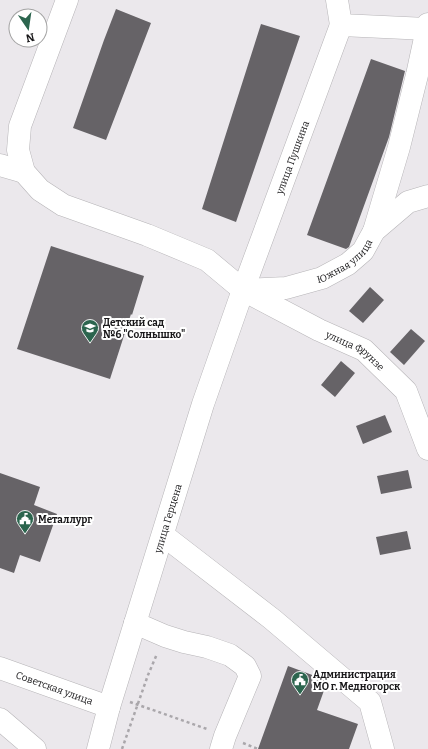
<svg xmlns="http://www.w3.org/2000/svg" width="428" height="749" viewBox="0 0 428 749" font-family="Bitter,serif">
  <style>
    .building { fill: #666367 }
    .lines { fill: none; stroke-linecap: round; stroke-linejoin: round }
    .minor-casing { stroke: #b6b4b7; stroke-width: 23 }
    .path { stroke: #aaa7ab; stroke-width: 2.5; stroke-dasharray: 3 3; stroke-linecap: butt }
    .minor { stroke: #fff; stroke-width: 22 }
    .labels { text-anchor: middle; stroke-width: 4; stroke-linejoin: round; paint-order: stroke }
    .street-label { font-size: 10px; fill: #19181a; stroke: #fff }
    .poi-label { font-size: 10px; font-weight: bold; fill: #19181a; stroke: #fff; text-anchor: start }
  </style>
  <rect width="100%" height="100%" fill="#ebe8ec"/>
  <!-- building -->
  <path class="building" d="M116,9L151,23L106,140L73,128L104,40Z
    M261,24L300,36L236,222L202,209Z
    M371,59L405,71L389,137L349,247L346,249L307,235Z
    M51,246L144,276L132,315L131,314L110,379L17,349Z
    M370,287L384,300L363,323L349,311Z
    M411,329L425,341L404,365L390,352Z
    M341,361L355,373L335,397L321,385Z
    M385,415L392,432L363,444L356,426Z
    M408,470L412,488L381,494L377,476Z
    M0,473L40,487L34,505L57,514L40,562L20,555L14,573L0,568Z
    M407,531L411,549L380,555L376,537Z
    M288,666L323,679L327,682L317,710L358,724L349,749H258Z"/>
  <g class="lines">
    <defs>
      <g id="minor">
        <path id="s1" d="M67,0L20,126L18,150L24,172L40,190L63,205L147,235L207,260L243,290L319,330L364,350L406,391L428,449"/>
        <path d="M337,0L341,25L427,29"/>
        <path d="M0,165L24,172"/>
        <path d="M374,231L399,147L417,75L428,24"/>
        <path id="s2" d="M244,290L286,288L322,278L348,264L363,251L374,231L408,202L428,196"/>
        <path d="M163,535L272,619L370,702L383,749"/>
        <path d="M135,623L165,636L184,642L207,647L230,655L245,666L250,676L225,736L221,749"/>
        <path id="s3" d="M0,668L109,707"/>
        <path d="M0,719L35,749"/>
        <path id="s4" d="M98,749L109,707L203,404L243,290L341,25"/>
      </g>
    </defs>
    <!-- minor casing -->
    <use href="#minor" class="minor-casing"/>
    <!-- path -->
    <path class="path" d="M130,702L207,729
      M243,743L258,749
      M122,749L148,675L157,654"/>
    <!-- minor -->
    <use href="#minor" class="minor"/>
  </g>
  <!-- icons -->
  <defs>
    <symbol id="school-pin" viewBox="-11 -11 22 30"><path d="M0 17L-7.5 6A9.5 9.5 0 1 1 7.5 6Z" fill="#2c654e" stroke="#fff"/><path d="M0-5L7-2L0 1L-7-2ZM-4 1L0 2.5L4 1V4Q0 6-4 4Z" fill="#fff"/></symbol>
    <symbol id="civic-pin" viewBox="-11 -11 22 30"><path d="M0 17L-7.5 6A9.5 9.5 0 1 1 7.5 6Z" fill="#2c654e" stroke="#fff"/><path d="M-.6-6.5H3V-4.5H.6V-3L4-1V1h2V6H-6V1h2V-1L-.6-3ZM-1.2 2.5V6h2.4V2.5Z" fill="#fff"/></symbol>
  </defs>
  <g fill-rule="evenodd">
    <use href="#school-pin" x="80" y="318" width="20" height="27"/>
    <use href="#civic-pin" x="15" y="509" width="20" height="27"/>
    <use href="#civic-pin" x="290" y="670" width="20" height="27"/>
  </g>
  <g class="labels">
    <!-- street labels -->
    <g class="street-label">
      <text dy="4" stroke="none"><textPath href="#s4" startOffset="623">улица Пушкина</textPath></text>
      <text dy="4" stroke="none"><textPath href="#s2" startOffset="108">Южная улица</textPath></text>
      <text dy="4" stroke="none"><textPath href="#s1" startOffset="562">улица Фрунзе</textPath></text>
      <text dy="4" stroke="none"><textPath href="#s4" startOffset="241">улица Герцена</textPath></text>
      <text dy="4" stroke="none"><textPath href="#s3" startOffset="58">Советская улица</textPath></text>
    </g>
    <!-- poi labels -->
    <g class="poi-label">
      <text x="103" y="326">Детский сад<tspan x="103" dy="12">№6 "Солнышко"</tspan></text>
      <text x="38" y="523">Металлург</text>
      <text x="313" y="678">Администрация<tspan x="313" dy="12">МО г. Медногорск</tspan></text>
    </g>
  </g>
  <!-- north arrow -->
  <g transform="translate(28 28) rotate(167)"><circle r="19" fill="#ffffff" stroke="#a3a3a3"/>
  <path d="M0-3L7 15L0 10L-7 15Z" fill="#2c654e"/>
  <text y="-6" font-size="11" font-weight="bold" text-anchor="middle" fill="#19181a">N</text>
  </g>
</svg>
